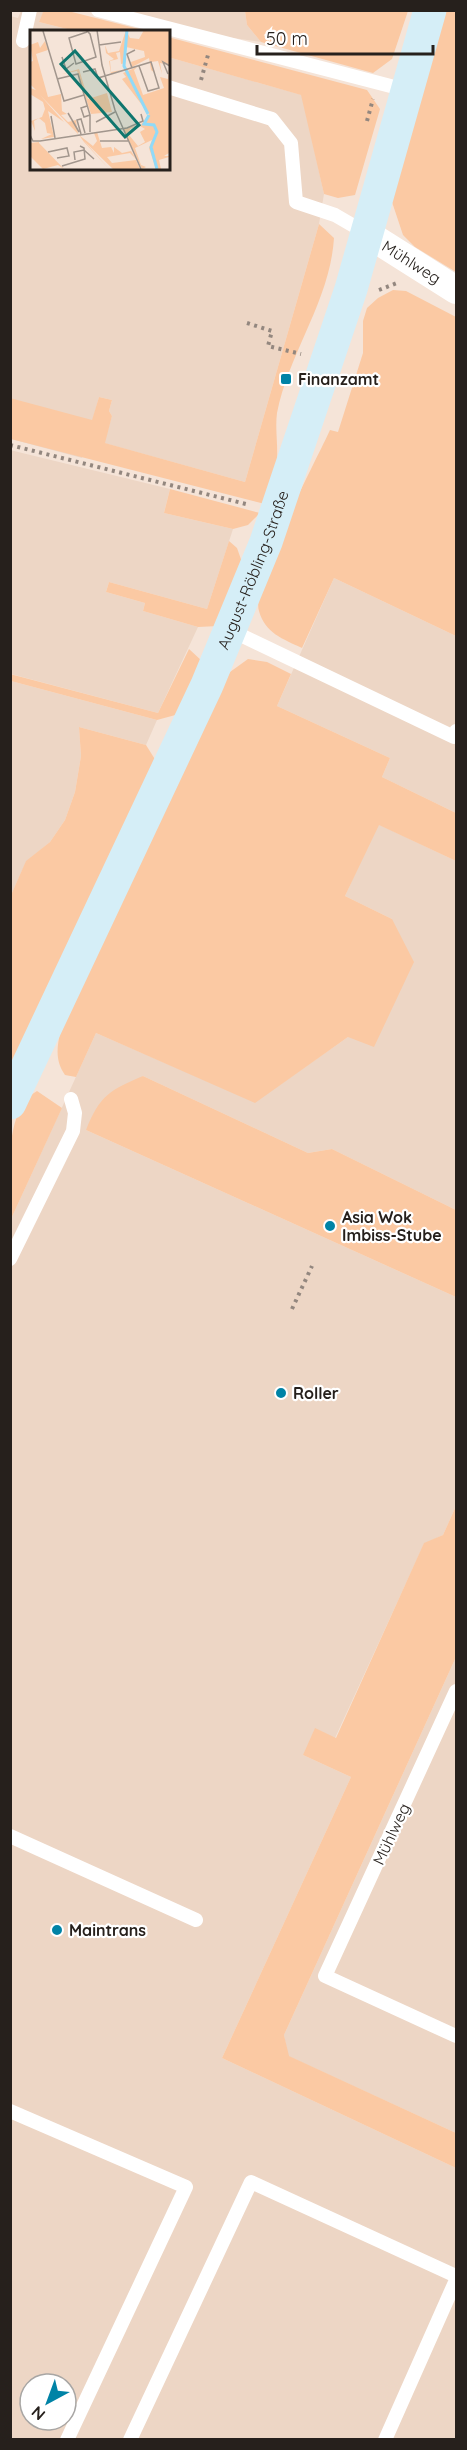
<svg xmlns="http://www.w3.org/2000/svg" width="467" height="2450" viewBox="0 0 467 2450" font-family="Quicksand,sans-serif">
  <style>
    .built { fill: #edd6c5; fill-rule: evenodd }
    .green { fill: #fbc9a3 }
    .lines { fill: none; stroke-linecap: round; stroke-linejoin: round }
    .path { stroke: #93877f; stroke-width: 4; stroke-dasharray: 3 4.5; stroke-linecap: butt }
    .lane { stroke: #fff; stroke-width: 14 }
    .street { stroke: #fff; stroke-width: 28 }
    .secondary { stroke: #d5eef7; stroke-width: 33 }
    .poi-dot { fill: #0083a6; stroke: #fff; stroke-width: 2 }
    .labels { text-anchor: middle; stroke-width: 4.5; stroke-linejoin: round; paint-order: stroke }
    .street-label { font-size: 16px; fill: #26201c; stroke: #fff }
    .poi-label { font-size: 16px; font-weight: bold; fill: #26201c; stroke: #fff; text-anchor: start }
    .inset-river { fill: none; stroke: #90daf8; stroke-width: 3 }
    .inset-road { fill: none; stroke: #a2968d; stroke-width: 1.5 }
    .view { fill: #0f766e; fill-opacity: 0.15; stroke: #0f766e; stroke-width: 3 }
    .inset-edge { fill: none; stroke: #26201c; stroke-width: 3 }
  </style>
  <rect width="100%" height="100%" fill="#f5e4d8"/>
  <!-- built -->
  <path class="built" d="M21,11H48L43,13L39,22L75,31L32,32V168H168V57L302,95L324,194L319,224L245,482L104,443L112,416L109,411L112,400L99,397L82,458L11,439L10,16L18,18Z
    M115,11H245L247,25L261,42L205,34Z
    M10,450L170,489L164,513L233,529L207,609L109,582L106,592L145,603L143,611L198,627L158,713L11,674Z
    M334,578L456,636V813L382,777L390,758L277,706Z
    M11,681L157,720L146,745L79,727L81,756L75,792L65,820L50,842L26,862L11,895Z
    M378,824L456,861V1210L332,1149L308,1153L143,1076L86,1130L456,1297V1506L443,1535L424,1544L335,1738L303,1755L351,1777L222,2058L456,2168V2439L11,2440V1219L96,1033L255,1102L348,1037L392,919L345,896ZM30,2384H66V2420H30Z
    M456,1657V2133L288,2056L284,2035Z"/>
  <!-- green -->
  <path class="green" d="M48,11H68L147,31H75L39,22L43,12Z
    M245,11V10L408,11L392,59L373,73L261,42L247,25Z
    M445,11H456V272L415,247L403,235L391,199Z
    M168,37L367,90L380,109L355,195L338,198L324,194L301,95L168,57Z
    M319,224L334,238C330,301 289,352 277,413C275,428 278,445 277,460C276,474 269,490 265,504L11,439L10,398L92,420L99,397L112,400L109,411L112,416L105,443L245,482Z
    M393,290L406,291L456,317V636L334,578L302,648C283,639 265,633 259,611C250,584 316,461 330,430L338,432L363,353V321L367,308L378,298Z
    M170,489L260,513L248,525L233,529L164,513Z
    M229,541L237,548L243,565L218,626L198,627L143,611L145,603L106,592L109,582L207,609Z
    M189,649L202,661L179,714L157,720L11,681L10,674L158,713Z
    M248,659L267,662L291,674L277,706L390,758L382,777L456,813V861L379,825L345,896L392,919L414,962L374,1047L348,1037L255,1103L96,1033L76,1077L65,1075C51,1056 60,1034 66,1013L210,706L230,672Z
    M79,727L146,745L156,761L11,1069V895L26,861L50,842L65,820L75,792L81,756Z
    M143,1076L308,1153L332,1149L456,1210V1297L86,1130C100,1095 110,1090 143,1076Z
    M37,1091L62,1108L11,1219C11,1182 1,1112 37,1091Z
    M456,1506V1657L284,2035L289,2056L456,2133V2168L222,2058L351,1777L303,1755L315,1728L336,1738L424,1543L443,1535Z"/>
  <g class="lines">
    <!-- path -->
    <path class="path" d="M201,80L208,55
      M367,121L373,99
      M379,290L397,283
      M247,323L272,331L268,346L301,354
      M10,445L250,505
      M292,1309L312,1266"/>
    <!-- lane -->
    <path class="lane" d="M98,10L406,90
      M23,41L30,10
      M168,87L272,119L291,143L296,202L335,215L366,233
      M230,630L454,737L456,731
      M10,1259L73,1131L75,1113L71,1099
      M456,1691L325,1976L456,2036
      M10,1836L196,1920
      M10,2111L186,2187L67,2440
      M130,2440L251,2182L456,2276
      M385,2440L456,2280"/>
    <!-- street -->
    <path class="street" id="s1" d="M366,233L456,290"/>
    <!-- secondary -->
    <path class="secondary" id="s2" d="M10,1103L207,685L266,542L351,289L430,10"/>
  </g>
  <!-- markers -->
  <g class="poi-dot">
    <rect x="280" y="373" width="12" height="12" rx="3"/>
    <circle cx="330" cy="1226" r="6"/>
    <circle cx="281" cy="1393" r="6"/>
    <circle cx="57" cy="1930" r="6"/>
  </g>
  <g class="labels">
    <!-- street labels -->
    <g class="street-label">
      <text dy="6" stroke="none"><textPath href="#s1" startOffset="54">Mühlweg</textPath></text>
      <text dy="6" stroke="none"><textPath href="#s2" startOffset="586">August-Röbling-Straße</textPath></text>
      <text transform="translate(391 1834) rotate(-65)" y="6">Mühlweg</text>
    </g>
    <!-- poi labels -->
    <g class="poi-label">
      <text x="298" y="385">Finanzamt</text>
      <text x="342" y="1223">Asia Wok<tspan x="342" dy="18">Imbiss-Stube</tspan></text>
      <text x="293" y="1399">Roller</text>
      <text x="69" y="1936">Maintrans</text>
    </g>
  </g>
  <!-- overview -->
  <g transform="translate(30 30)">
    <rect width="140" height="140" fill="#f5e4d8"/>
    <path d="M96,0L100,8L109,9L114,0H139V35L130,33L132,44L128,31L121,32L125,43L121,40L119,28L102,37L101,32L115,27L114,21L96,17L95,33L91,34L90,22L86,23L88,29L80,31L81,42L91,40L81,44L79,31L84,29L76,23L75,15L78,23L89,21ZM15,11L18,20L6,24L18,67L31,64L32,81L37,84L31,85L38,92L46,90L48,104L10,65L34,92L18,81L24,107L11,109L22,104L17,103L15,93L9,88L4,91L5,101L1,91L12,87L15,79L13,72L0,64V58L6,60L0,54V32L3,31L0,15L8,12L10,18ZM107,37L104,40L113,65L134,58L130,47L138,49L139,39V123L134,126H139V127L129,130L131,139H126L119,118L122,110L105,118L111,135L116,137L112,139L93,98L107,96L100,99L99,105L108,116L115,112L110,102L115,99L110,96L119,84L92,49L96,47L93,43ZM49,39L58,69L77,63L82,82L61,84L47,41L32,44ZM67,102L72,118L81,117L84,123V117L92,123L101,121L106,129L100,123L77,127L82,133L106,130L110,139H83L54,111L79,139L54,112L49,105L63,116L67,111L64,103ZM9,112V113L34,139L28,135L13,139L0,126V113Z" fill="#fbc9a3"/>
    <path class="inset-river" d="M97,0L94,36L118,84M119,85L114,94L124,95L127,102L121,117L127,139"/>
    <path class="inset-road" d="M56,0L60,4L66,27L46,34L39,8L57,2M67,0L72,35L85,80L111,139M13,1L34,71L54,65M69,15L91,12M32,27L36,39L44,33M102,38L97,24L105,20M53,42L65,39L68,48L121,32L129,58L118,61L109,36M138,44L133,32L140,36M27,49L48,44L60,85V102M57,76L51,78L54,87L60,85M38,83L49,102M21,86L25,108M66,92L85,82M51,104L47,90L51,89L55,103M0,105L3,111H10L97,98L113,91L111,84M70,111H98M18,122L37,118L39,126L27,128M45,130L44,122L54,120L64,129M32,136L55,129L54,118L50,116"/>
    <path class="view" d="M45,21L109,95L95,107L31,34Z"/>
    <rect width="140" height="140" class="inset-edge"/>
  </g>
  <!-- border -->
  <rect width="467" height="2450" fill="none" stroke="#26201c" stroke-width="24"/>
  <!-- north arrow -->
  <g transform="translate(48 2402) rotate(221)"><circle r="28" fill="#ffffff" stroke="#a8a6a4" stroke-width="1.5"/>
  <path d="M0-4.5L10 22L0 15L-10 22Z" fill="#0083a6"/>
  <text y="-9" font-size="16" font-weight="bold" text-anchor="middle" fill="#26201c">N</text>
  </g>
  <!-- scale -->
  <path d="M257 45v9h176v-9" fill="none" stroke="#26201c" stroke-width="3"/>
  <text x="266" y="45" font-size="18" fill="#26201c" stroke="#ffffff" stroke-width="4.5" paint-order="stroke">50 m</text>
</svg>
